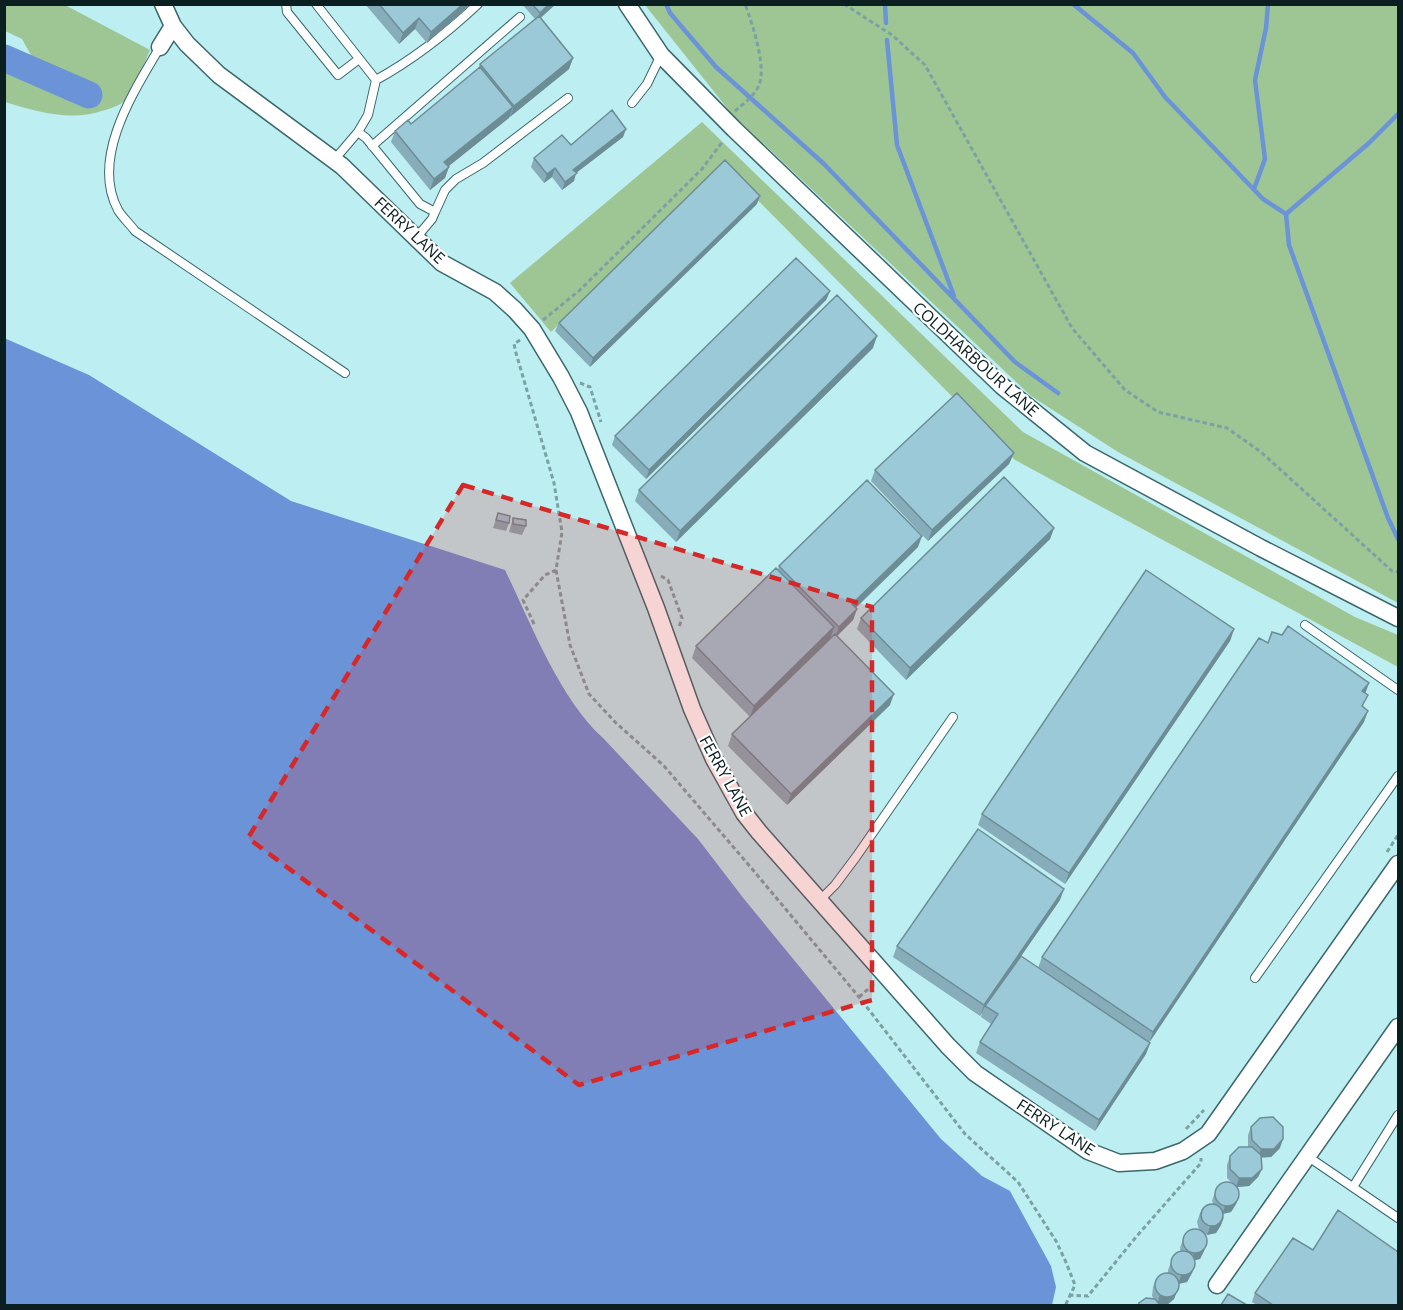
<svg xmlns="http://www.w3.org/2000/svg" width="1403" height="1310" viewBox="0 0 1403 1310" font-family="'Open Sans',sans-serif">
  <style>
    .green { fill: #9ec695 }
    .water { fill: #6b94d8 }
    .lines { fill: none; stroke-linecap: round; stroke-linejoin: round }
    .stream { stroke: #6b94d8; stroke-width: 4.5 }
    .river { stroke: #6b94d8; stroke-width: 27 }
    .lane-casing { stroke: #3a686b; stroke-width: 10 }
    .street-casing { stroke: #3a686b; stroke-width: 19 }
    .path { stroke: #7ba1a3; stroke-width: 3; stroke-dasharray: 4.5 3; stroke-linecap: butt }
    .lane { stroke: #fff; stroke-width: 8 }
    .street { stroke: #fff; stroke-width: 16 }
    .wall { fill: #86adb9 }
    .shaded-wall { fill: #6d8d96 }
    .building { fill: #9cc9d7; stroke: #6d8d96; stroke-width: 1.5 }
    .marked { fill: #d62828; fill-opacity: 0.2; stroke: #d62828; stroke-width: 4.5; stroke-dasharray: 12 8; stroke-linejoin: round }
    .labels { text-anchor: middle; stroke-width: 4.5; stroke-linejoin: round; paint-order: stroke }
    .street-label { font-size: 16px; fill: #0b1f20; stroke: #fff }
  </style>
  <rect width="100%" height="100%" fill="#bdeef1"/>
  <!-- green -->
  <path class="green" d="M4,5H65L150,50C143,65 139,84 129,97C123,104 113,108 105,110C71,122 38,112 5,102V66L67,93L73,83L36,64L22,39L5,31Z
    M645,5H1398V603L1118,452L1031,396L731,113Z
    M702,122L1023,432L1355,617L1398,635V667L1015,460L722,164L551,332L510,283Z"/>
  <!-- water -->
  <path class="water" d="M4,338L89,375L291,501L505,570C531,623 559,698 603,738L698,839L744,899L941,1139L982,1176L1010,1191L1051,1266L1056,1287L1052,1305H5Z"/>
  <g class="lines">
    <!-- stream -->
    <path class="stream" d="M666,4L670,13L716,67L824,164L1015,362L1058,393
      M885,4L886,23
      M1073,4L1133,53L1165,97L1263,199L1286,214
      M887,40L897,145L954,296
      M1398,114L1369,143L1286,214L1289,245L1388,518L1398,539
      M1254,189L1265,159L1255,80L1266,28L1268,4"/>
    <!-- river -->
    <path class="river" d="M4,58L89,95"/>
    <defs>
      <path id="lane" d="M286,4L287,12L338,75L359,59
        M316,4L376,80L368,115L358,132L334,160
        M160,47C134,91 90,158 118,210C122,217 130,224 135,231L345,373
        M376,80C414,59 446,34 478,4
        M632,103L647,84L661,55
        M358,132L366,138L420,204L435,212L432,219L416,238
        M372,146L520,17
        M435,212L445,190L456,179L483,163L568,98
        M1305,625L1398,690
        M819,901L835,885L856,857L953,717
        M1255,978L1398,776
        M1307,1156L1398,1218
        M1353,1187L1398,1115"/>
      <path id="street" d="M163,4L173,26L187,44L219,75L342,166L442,263L495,292L515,310L532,329L561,377L579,412L656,608L692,709L714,759L744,813L759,832L948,1046L975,1073L1088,1151L1119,1163L1155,1161L1183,1151L1208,1134L1398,864
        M627,4L661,55L734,129L1002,386L1085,453L1261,548L1398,618
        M160,47L173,26
        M1217,1285L1398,1027"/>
    </defs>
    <!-- lane casing -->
    <use href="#lane" class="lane-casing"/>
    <!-- street casing -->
    <use href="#street" class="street-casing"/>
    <!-- path -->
    <path class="path" d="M844,4L892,35L925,65L1072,328L1125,390L1158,412L1227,428L1261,452L1392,571L1398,572
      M735,111C743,104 754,96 758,87C768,69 752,23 745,4
      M543,320L580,290L702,169L723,141
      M520,340L514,344L516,353L554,483L562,532L556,570L570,645L589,694L616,723L664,766L753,870L859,997L965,1134L1018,1182L1056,1241L1065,1260L1075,1285L1065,1306
      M580,383L590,387L601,422
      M661,576L668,580L682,618L679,627
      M534,624L523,600L545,575L556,570
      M1387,852L1398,835
      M859,997L874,984
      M1186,1129L1204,1110
      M1069,1295L1088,1296L1136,1237L1201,1163V1158"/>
    <!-- lane -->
    <use href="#lane" class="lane"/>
    <!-- street -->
    <use href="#street" class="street"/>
  </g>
  <!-- wall -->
  <path class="wall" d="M365,4H470L469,6L427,43L415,29L399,44Z
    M522,4H556L541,18L573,58L569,69L449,166L445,178L430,190L391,142L395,131L411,124L478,69L480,64L535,19Z
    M626,129L623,137L576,173L574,181L562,190L552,177L544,183L531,167L534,158L571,145Z
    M757,204L590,367L555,331L559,323Z
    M830,291L826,300L646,479L612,445L615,436Z
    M873,348L676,542L635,501L639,490Z
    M1014,453L1009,464L928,541L871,481L875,470Z
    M498,513L509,523L506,531L493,528Z
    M513,518L526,526L522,535L509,532Z
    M1054,528L1050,539L906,680L857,629L861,618Z
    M918,547L856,608L857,609L853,620L837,636L890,705L787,805L728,746L732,734L750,717L692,658L696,646L778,570L779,566Z
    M1234,629L1230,641L1065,884L978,825L982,814Z
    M1268,643L1369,683L1365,693L1363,707L1364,722L1149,1042L1150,1043L1146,1054L1095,1131L976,1053L980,1042L991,1024L981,1017L982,1013L980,1016L893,957L897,946L1060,900L1021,956L1038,968L1042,957Z
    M1251,1127L1280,1148L1271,1157H1261L1262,1169L1258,1177L1249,1186L1237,1187L1239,1195L1236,1204L1231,1212L1223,1214L1221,1225L1216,1233L1207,1235L1205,1234L1207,1242L1204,1251L1200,1259L1193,1260L1195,1265L1192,1273L1187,1282L1178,1284L1177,1291L1174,1299L1167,1305L1159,1304L1160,1305H1138L1139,1303L1154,1299L1152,1296L1153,1287L1156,1279L1168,1274V1270L1171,1262L1181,1252L1180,1248L1183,1239L1199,1230L1197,1222L1200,1213L1213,1203L1212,1201L1215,1192L1234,1185L1227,1178V1165L1230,1156L1248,1147V1135Z
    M1313,1250L1398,1305H1257L1252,1302L1255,1293Z"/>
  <!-- shaded-wall -->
  <path class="shaded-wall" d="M463,4H470L469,6L427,43L431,32Z
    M549,4H556L536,21L540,13Z
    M419,18L415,29L399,44L403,33Z
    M573,58L569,69L510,117L514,106Z
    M513,107L509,118L440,173L444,162Z
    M626,129L623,137L576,173L574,181L562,190L565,182L573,170Z
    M449,167L445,178L430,190L434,179Z
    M555,168L552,177L544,183L547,174Z
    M760,196L757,204L590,367L593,358Z
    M830,291L826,300L646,479L649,470Z
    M877,336L873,348L676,542L680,531Z
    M1014,453L1009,464L928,541L932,530Z
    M1054,528L1050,539L906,680L910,668Z
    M922,536L918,547L848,615L852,604Z
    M857,609L853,620L835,638L839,627Z
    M834,627L830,639L750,717L754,706Z
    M1234,629L1230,641L1065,884L1069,873Z
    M1369,683L1365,694L1362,691Z
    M894,694L890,705L787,805L791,794Z
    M1368,711L1364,722L1149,1043L1153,1032Z
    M1064,889L1060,900L986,1007L985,1006L980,1016L984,1005Z
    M1150,1043L1146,1054L1095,1131L1099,1120Z
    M1283,1139L1280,1148L1271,1157L1258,1158L1261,1149Z
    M1262,1169L1258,1177L1249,1186L1236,1187L1239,1178Z
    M1239,1195L1236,1204L1231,1212L1222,1214L1225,1206Z
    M1224,1217L1221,1225L1216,1233L1207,1235L1210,1227Z
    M1207,1242L1204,1251L1200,1259L1191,1261L1194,1253Z
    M1195,1265L1192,1273L1187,1282L1178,1284L1181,1276Z
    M1177,1291L1174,1299L1167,1305L1157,1304L1160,1295Z"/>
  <!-- building -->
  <path class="building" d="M379,4H463L431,32L419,18L403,33Z
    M532,4H549L540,13Z
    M539,16L573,58L514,106L480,64Z
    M480,67L513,107L444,162L449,167L434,179L395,131L408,120L411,124Z
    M612,110L626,129L573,170L577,173L565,182L555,168L547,174L534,158L562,135L571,145Z
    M725,160L760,196L593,358L559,323Z
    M796,258L830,291L649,470L615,436Z
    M837,295L877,336L680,531L639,490Z
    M957,393L1014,453L932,530L875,470Z
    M1004,477L1054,528L910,668L861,618Z
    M867,480L922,536L852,604L857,609L839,627L779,566Z
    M498,513L510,516L509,523L496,520Z
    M513,518L526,520V526L513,524Z
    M776,568L834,627L754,706L696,646Z
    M1146,570L1234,629L1069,873L982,814Z
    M1288,626L1369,683L1362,691L1368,695L1362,706L1368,711L1153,1032L1042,957L1259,638L1268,643L1272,632L1282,635Z
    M835,634L894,694L791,794L732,734Z
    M978,829L1064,889L984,1005L897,946Z
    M1021,956L1150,1043L1099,1120L980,1042L998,1014L985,1006Z
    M1273,1117L1283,1127V1139L1274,1149H1261L1252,1140L1251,1127L1260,1118Z
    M1239,1147H1252L1261,1155L1262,1169L1252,1178H1239L1230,1169V1156Z
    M1215 1194a12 12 0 1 1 24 0a12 12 0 1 1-24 0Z
    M1201 1215a11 11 0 1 1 22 0a11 11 0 1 1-22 0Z
    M1338,1210L1398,1252V1305H1273L1255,1293L1293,1238L1313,1250Z
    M1183 1241a12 12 0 1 1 24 0a12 12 0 1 1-24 0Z
    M1171 1263a12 12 0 1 1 24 0a12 12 0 1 1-24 0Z
    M1155 1285a12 12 0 1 1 24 0a12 12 0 1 1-24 0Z
    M1228,1294L1247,1305H1221Z
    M1146,1298L1155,1299L1160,1305H1138L1139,1303Z"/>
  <!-- marked area -->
  <path class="marked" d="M463,485L872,607V1000L579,1085L248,838Z"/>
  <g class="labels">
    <!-- street labels -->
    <g class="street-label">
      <text transform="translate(410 230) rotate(43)" y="6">FERRY LANE</text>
      <text transform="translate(976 359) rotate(42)" y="6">COLDHARBOUR LANE</text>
      <text transform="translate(726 776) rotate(61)" y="6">FERRY LANE</text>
      <text transform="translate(1056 1127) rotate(33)" y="6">FERRY LANE</text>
    </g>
  </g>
  <!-- border -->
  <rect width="1403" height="1310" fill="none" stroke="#0b1f20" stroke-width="12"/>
</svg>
